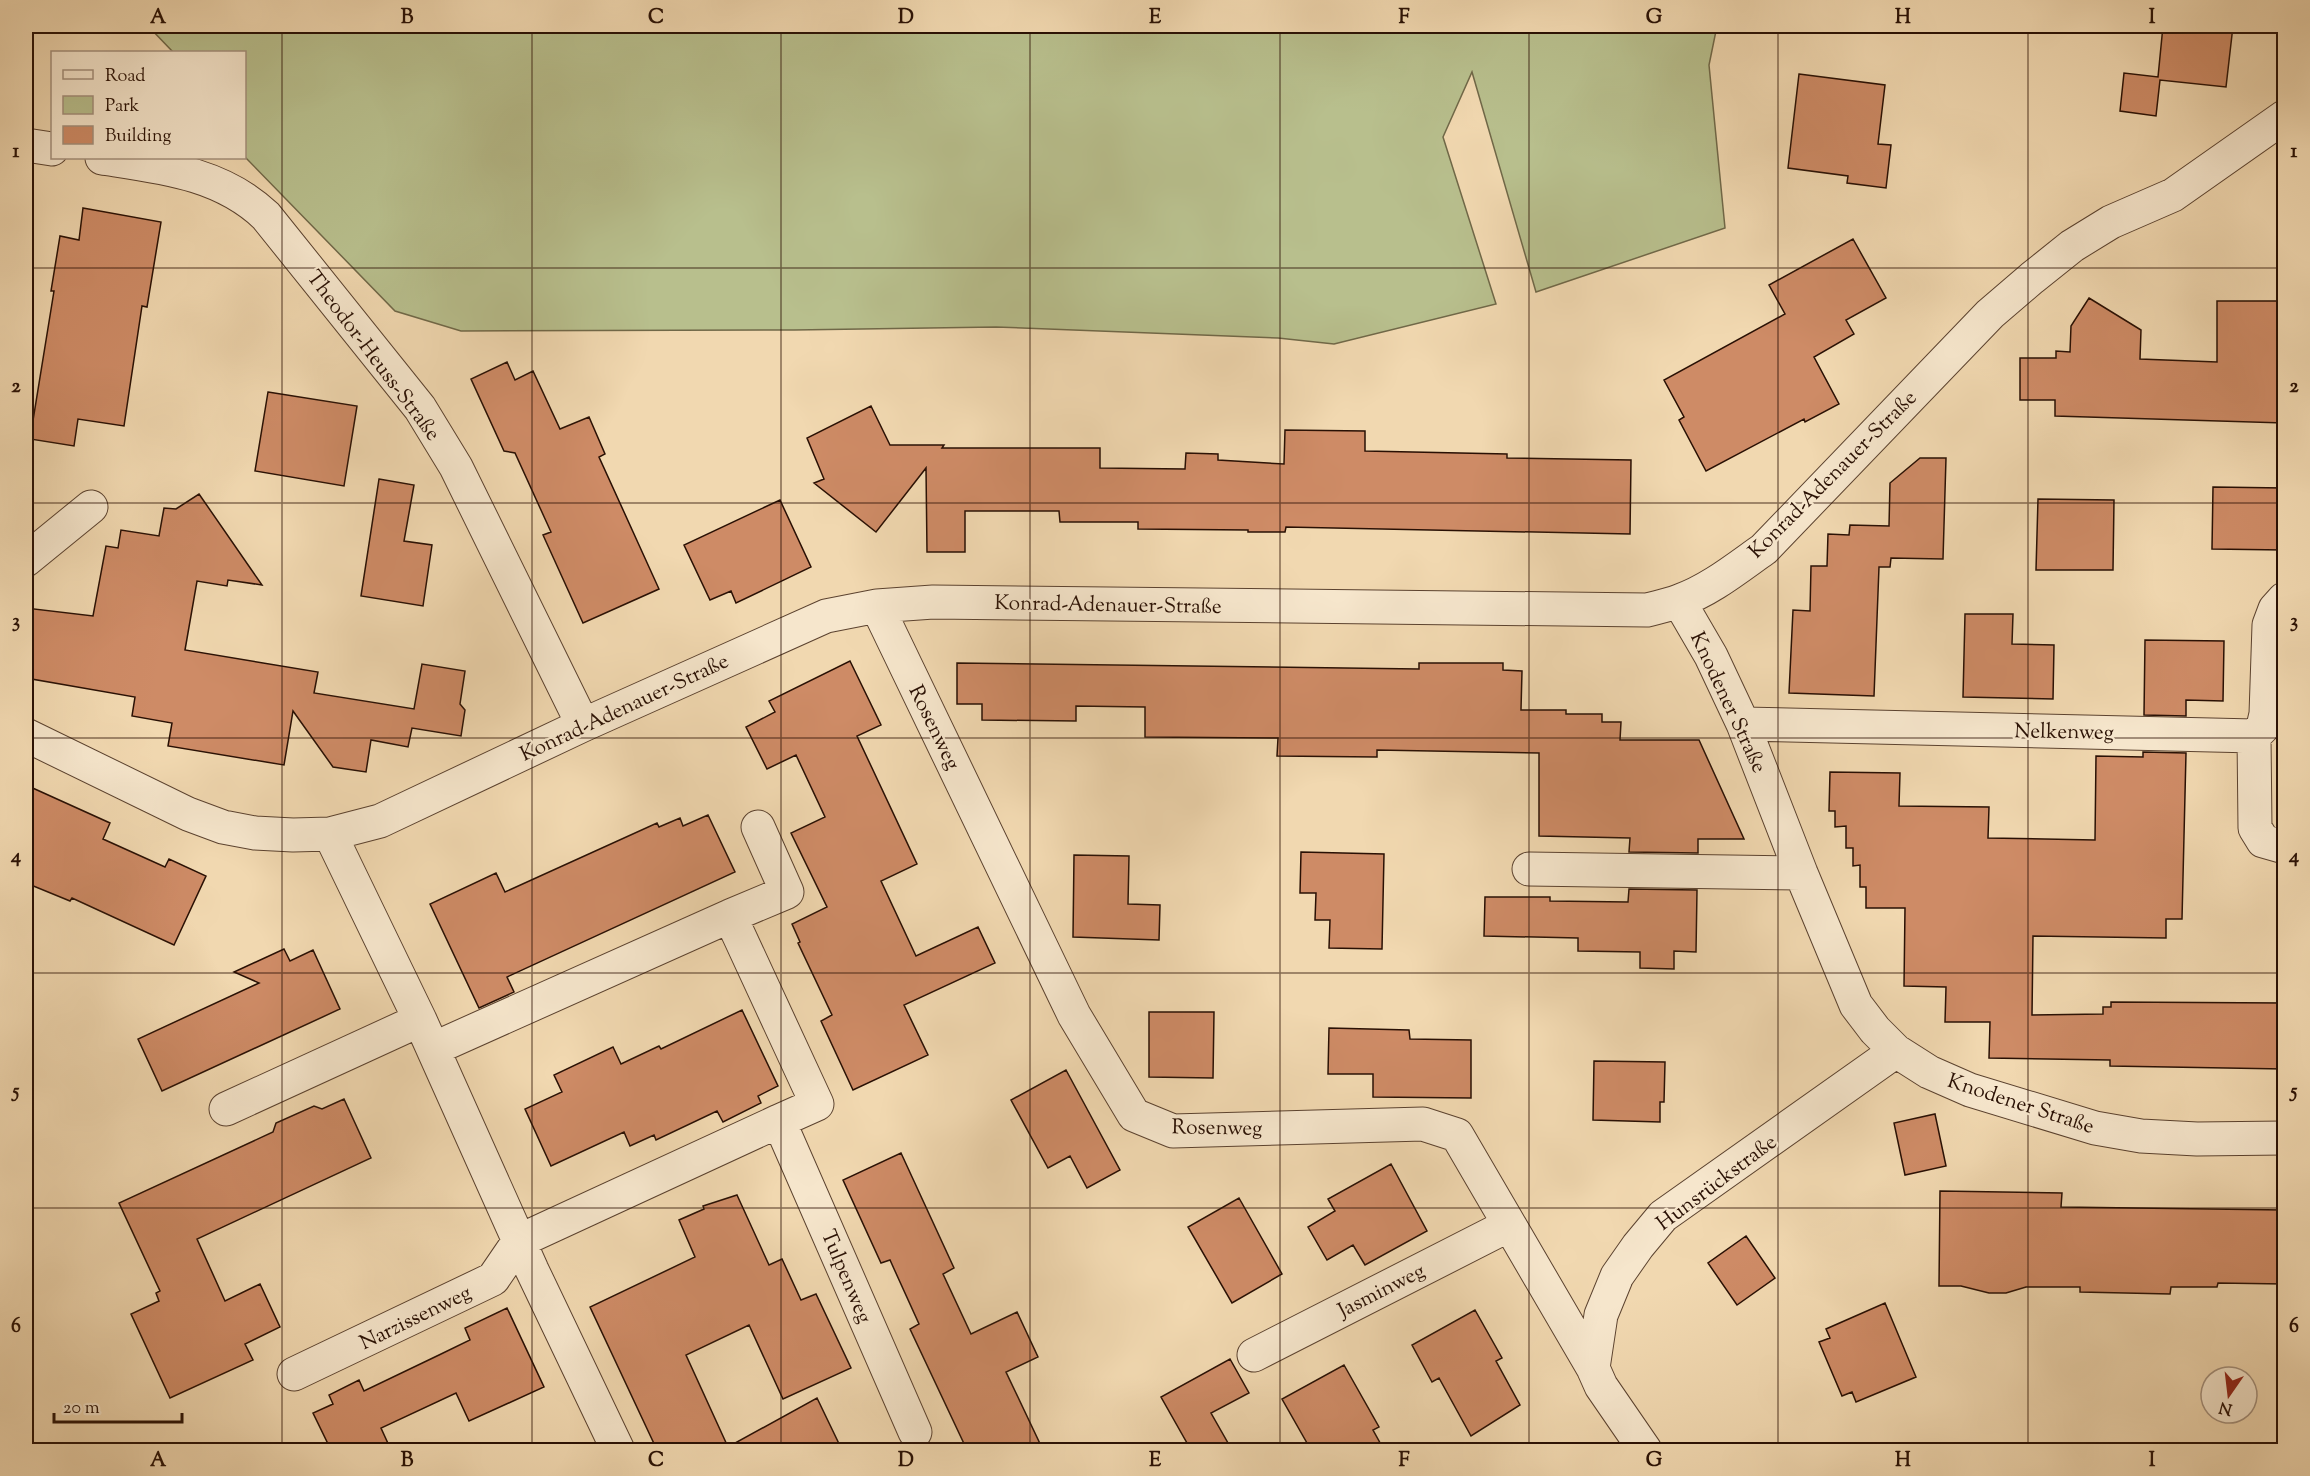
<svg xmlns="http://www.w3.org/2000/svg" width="2310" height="1476" viewBox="0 0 2310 1476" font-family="'Sorts Mill Goudy',serif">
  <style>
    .green { fill: #b8bf8d; stroke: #706848; stroke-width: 1.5 }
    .building { fill: #ce8b66; stroke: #291004; stroke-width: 1.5 }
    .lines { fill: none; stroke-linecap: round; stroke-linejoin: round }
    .street-casing { stroke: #5b422f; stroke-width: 35 }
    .street { stroke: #f6e6cc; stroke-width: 33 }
    .grid { fill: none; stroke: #291004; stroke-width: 1.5; stroke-opacity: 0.55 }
    .labels { text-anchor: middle; stroke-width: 4.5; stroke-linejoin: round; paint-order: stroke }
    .street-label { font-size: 21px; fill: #291004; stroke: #f6e6cc }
    .neatline { fill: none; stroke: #291004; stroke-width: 2 }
    .grid-label { font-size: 20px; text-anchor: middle; font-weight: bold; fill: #291004 }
  </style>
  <rect width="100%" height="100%" fill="#f1d8b0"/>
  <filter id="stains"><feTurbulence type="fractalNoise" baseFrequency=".00333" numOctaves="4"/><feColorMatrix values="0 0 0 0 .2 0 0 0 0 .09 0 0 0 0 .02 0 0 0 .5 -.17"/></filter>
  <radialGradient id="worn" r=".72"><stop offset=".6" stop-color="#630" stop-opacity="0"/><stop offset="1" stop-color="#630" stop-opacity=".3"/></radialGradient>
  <!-- green -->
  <path class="green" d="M150,26H1717L1709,65L1725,228L1536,292L1472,72L1443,137L1496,304L1334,344L1278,338L996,327L794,330L461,331L395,311L245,157L244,52H173L151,29Z"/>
  <!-- building -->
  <path class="building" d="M2163,26H2233L2226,87L2160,80L2156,116L2120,111L2124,73L2158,77Z
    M1799,74L1885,85L1878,144L1891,145L1886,188L1847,183L1848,176L1788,168Z
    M83,208L161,222L147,307L142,306L124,426L78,419L74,446L30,439L54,291H51L60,236L79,240Z
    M1853,239L1886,298L1846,320L1854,334L1814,357L1839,404L1805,422L1804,419L1706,471L1679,420L1684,417L1664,380L1785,314L1769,285Z
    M2089,298L2141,330L2140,359L2217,362V301H2284V423L2055,416V400H2020V358H2056V351L2070,352L2071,326Z
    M507,362L515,380L533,371L560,429L589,417L605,454L599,457L659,589L583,623L543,535L551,532L515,453L504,451L471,379Z
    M268,392L357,406L344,486L255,471Z
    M871,406L890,445H944L942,448H1100V468L1185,469L1186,453L1218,454V460L1284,464L1285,430L1365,431V451L1507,454V458L1631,460L1630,534L1286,527L1285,532H1248V530L1138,529V522H1060L1059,511H965V552H927L926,468L876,532L814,483L824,479L807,438Z
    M1920,458H1946L1943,559L1891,558L1890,567H1879L1874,696L1789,693L1793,610L1810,611L1811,566H1827L1828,534L1849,535L1850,525L1889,526L1890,483Z
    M379,479L414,485L404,541L432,545L423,606L361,596Z
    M2213,487L2284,488V550L2212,549Z
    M199,494L262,585L228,580L227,586L197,581L185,650L318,672L314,693L414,709L422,664L465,671L460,704L465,710L461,736L412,728L408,747L371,740L366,772L333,767L293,711L284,765L168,746L172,723L132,716L135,697L26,678V608L93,616L106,546L118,548L121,530L159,536L164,508L176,509Z
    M2038,499L2114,500L2113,570H2036Z
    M780,500L811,567L736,603L731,591L710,600L684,545Z
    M1965,614H2013L2012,644L2054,645L2053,699L1963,697Z
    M2145,640L2224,641L2223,701L2186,700V716L2144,715Z
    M850,661L881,725L857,736L917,864L881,881L916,956L978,927L995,963L904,1005L928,1055L853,1090L821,1021L832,1015L798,943L800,942L792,924L827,907L791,833L825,817L796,755L767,769L746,727L775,712L769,701Z
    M957,663L1419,669V663H1503V670L1522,671L1521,710H1566V714H1602V722H1621L1620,740H1699L1744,839H1698V853L1629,852L1630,838L1539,836V753L1377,750V757L1277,756L1278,738L1145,737V707L1076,706V721L982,720V704H957Z
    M2143,752L2186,753L2182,919H2166V938L2033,936L2032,1015L2103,1014V1007H2111V1002L2284,1003V1069L2110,1066V1060L1989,1058L1990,1022H1945L1946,987L1904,986L1905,908H1866V887H1860V865L1853,866V848H1846V826L1835,827V811H1829L1830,772L1900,773L1899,806L1989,807L1988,838L2095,840L2096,756L2143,757Z
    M26,785L110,823L103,839L165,867L169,859L206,876L174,945L72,898L70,901L26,883Z
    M708,815L735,872L507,977L514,992L479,1008L430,904L496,873L505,892L657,823L659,827L680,818L683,826Z
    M1301,852L1384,854L1382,949L1329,948L1330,920H1315L1316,893H1300Z
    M1074,855L1129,856L1128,904L1160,905L1159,940L1073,937Z
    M1629,889L1697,890L1696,952L1674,951V969L1640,968V952L1578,951V938L1484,936L1485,897H1550V901L1628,902Z
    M284,949L290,961L313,950L340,1009L162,1091L138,1039L259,983L234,972Z
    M742,1010L778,1086L758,1096L761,1103L723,1122L717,1111L656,1140L654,1135L630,1146L624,1132L551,1166L525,1109L562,1092L554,1075L613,1047L621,1064L659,1046L661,1049Z
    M1149,1012H1214L1213,1078L1149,1077Z
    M1329,1028L1409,1030L1410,1039L1471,1040V1098L1373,1097V1074H1328Z
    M1594,1061L1665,1062L1664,1102H1660V1122L1593,1120Z
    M1066,1070L1120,1170L1087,1188L1070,1156L1048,1168L1011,1100Z
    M344,1099L371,1158L197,1239L225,1301L260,1284L280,1327L245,1344L253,1360L170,1398L131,1314L159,1301L156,1293L160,1291L119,1203L273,1132L276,1123L314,1106L322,1109Z
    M1935,1114L1946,1166L1905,1175L1894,1123Z
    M901,1153L954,1268L943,1274L971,1334L1017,1312L1038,1357L1006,1372L1043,1450H967L910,1329L919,1324L890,1260L881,1263L843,1180Z
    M1391,1164L1427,1231L1365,1265L1353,1245L1327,1260L1308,1227L1335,1211L1328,1199Z
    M1940,1191L2062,1193L2061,1207L2284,1210V1284L2218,1283L2217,1287H2171L2170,1294L2080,1292V1287H2026L2006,1293H1989L1961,1286H1939Z
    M737,1195L769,1265L782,1259L801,1300L816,1294L851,1368L783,1399L749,1325L686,1355L728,1447L817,1398L842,1450H657L590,1307L695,1257L679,1220L704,1209L703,1206Z
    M1239,1198L1282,1274L1232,1303L1188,1227Z
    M1746,1236L1775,1278L1737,1305L1708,1263Z
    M1885,1303L1916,1377L1856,1402L1852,1392L1842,1396L1819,1342L1830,1338L1826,1329Z
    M507,1308L544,1387L469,1421L456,1393L381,1428L391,1450H331L313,1413L333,1404L329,1395L359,1380L364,1391L439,1355L470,1340L465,1328Z
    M1475,1310L1502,1358L1496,1361L1520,1405L1471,1436L1439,1378L1432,1382L1412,1345Z
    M1230,1359L1249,1393L1211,1413L1232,1450H1191L1161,1397Z
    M1344,1365L1379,1427L1373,1430L1384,1450H1311L1282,1399Z"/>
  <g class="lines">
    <defs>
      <path id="street" d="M26,145L52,149
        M102,158C161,167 221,173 266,216L420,408L456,467L583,725
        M26,560L91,507
        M1679,601L1711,656L1743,724L1801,873L1856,1005L1875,1030L1896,1051L1929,1072L1970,1090L2095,1128L2141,1136L2197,1139L2284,1138
        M877,606L1074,1015L1134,1115L1173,1131L1423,1124L1457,1135L1593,1368
        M1743,724L2254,736
        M26,735L188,814L223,827L255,833L293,835L330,834L380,821L583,725L826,616L877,606L933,602L1647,610C1658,607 1669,605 1679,601C1710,590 1737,568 1764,549L1990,314L2032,278L2072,246L2111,222L2173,195L2284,117
        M2254,736L2263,727L2266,714L2269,625L2275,609L2284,599
        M2254,736L2255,828L2263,841L2284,847
        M758,827L787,892L730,916L817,1104L779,1121L915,1432
        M330,834L420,1020L532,1270L618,1450
        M1529,869L1801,873
        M433,1049L730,916
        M226,1109L420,1020
        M519,1241L779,1121
        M1254,1355L1509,1225
        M294,1374L493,1279L519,1241
        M1645,1450L1601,1386L1593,1368L1601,1315L1617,1276L1638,1246L1663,1216L1896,1051"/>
    </defs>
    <!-- street casing -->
    <use href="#street" class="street-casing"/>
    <!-- street -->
    <use href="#street" class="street"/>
  </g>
  <!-- grid -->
  <path class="grid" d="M282,26V1450M532,26V1450M781,26V1450M1030,26V1450M1280,26V1450M1529,26V1450M1778,26V1450M2028,26V1450M26,268H2284M26,503H2284M26,738H2284M26,973H2284M26,1208H2284"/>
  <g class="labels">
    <!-- street labels -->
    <g class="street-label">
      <text transform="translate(374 355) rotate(53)" y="7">Theodor-Heuss-Straße</text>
      <text transform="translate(1832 474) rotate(-45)" y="7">Konrad-Adenauer-Straße</text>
      <text transform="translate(1108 604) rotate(1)" y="7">Konrad-Adenauer-Straße</text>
      <text transform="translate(1729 702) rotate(65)" y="7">Knodener Straße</text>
      <text transform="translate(624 707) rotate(-25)" y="7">Konrad-Adenauer-Straße</text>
      <text transform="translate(935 727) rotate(64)" y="7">Rosenweg</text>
      <text transform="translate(2064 731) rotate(1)" y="7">Nelkenweg</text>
      <text transform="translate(2021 1103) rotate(18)" y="7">Knodener Straße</text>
      <text transform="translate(1217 1127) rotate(1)" y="7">Rosenweg</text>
      <text transform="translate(1716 1182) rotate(-37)" y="7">Hunsrückstraße</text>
      <text transform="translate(847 1276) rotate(67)" y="7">Tulpenweg</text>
      <text transform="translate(1381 1290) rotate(-27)" y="7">Jasminweg</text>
      <text transform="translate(415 1317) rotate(-26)" y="7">Narzissenweg</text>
    </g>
  </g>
  <!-- margin -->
  <rect width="2310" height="1476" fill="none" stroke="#f1d8b0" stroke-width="66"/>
  <!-- legend -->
  <rect x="51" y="51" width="195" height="108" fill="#f6e6cc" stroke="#a4907c" stroke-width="1.5"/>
  <rect x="63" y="70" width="30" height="9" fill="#f6e6cc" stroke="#a4907c" stroke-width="1.5"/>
  <text x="105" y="81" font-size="18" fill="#291004">Road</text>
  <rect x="63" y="96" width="30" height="18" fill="#b8bf8d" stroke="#a4907c" stroke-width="1.5"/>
  <text x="105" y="111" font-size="18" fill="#291004">Park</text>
  <rect x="63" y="126" width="30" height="18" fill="#ce8b66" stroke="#a4907c" stroke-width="1.5"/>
  <text x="105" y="141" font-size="18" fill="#291004">Building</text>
  <!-- north arrow -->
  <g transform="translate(2229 1395) rotate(194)"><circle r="28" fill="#f6e6cc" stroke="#a4907c" stroke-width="1.5"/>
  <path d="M0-4.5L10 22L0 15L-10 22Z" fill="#8f2418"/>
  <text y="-9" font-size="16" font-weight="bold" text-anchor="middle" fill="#291004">N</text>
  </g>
  <!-- scale -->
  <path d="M54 1413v9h128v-9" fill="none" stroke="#291004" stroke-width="3"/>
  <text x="63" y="1413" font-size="18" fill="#291004" stroke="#f6e6cc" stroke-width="4.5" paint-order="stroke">20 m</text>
  <rect x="33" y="33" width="2244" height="1410" class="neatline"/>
  <g class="grid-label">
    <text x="158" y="23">A</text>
    <text x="407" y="23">B</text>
    <text x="656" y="23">C</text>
    <text x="906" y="23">D</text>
    <text x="1155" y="23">E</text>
    <text x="1404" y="23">F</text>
    <text x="1654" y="23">G</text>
    <text x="1903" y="23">H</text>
    <text x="2152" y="23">I</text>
    <text x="16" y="157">1</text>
    <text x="2294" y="157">1</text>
    <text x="16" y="392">2</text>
    <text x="2294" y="392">2</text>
    <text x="16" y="627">3</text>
    <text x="2294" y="627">3</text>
    <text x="16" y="862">4</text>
    <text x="2294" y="862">4</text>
    <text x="16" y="1097">5</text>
    <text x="2294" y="1097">5</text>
    <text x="16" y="1332">6</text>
    <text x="2294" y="1332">6</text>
    <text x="158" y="1466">A</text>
    <text x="407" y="1466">B</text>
    <text x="656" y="1466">C</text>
    <text x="906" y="1466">D</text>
    <text x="1155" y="1466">E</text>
    <text x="1404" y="1466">F</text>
    <text x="1654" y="1466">G</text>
    <text x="1903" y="1466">H</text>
    <text x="2152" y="1466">I</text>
  </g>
  <rect width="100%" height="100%" filter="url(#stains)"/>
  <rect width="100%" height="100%" fill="url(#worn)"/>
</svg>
